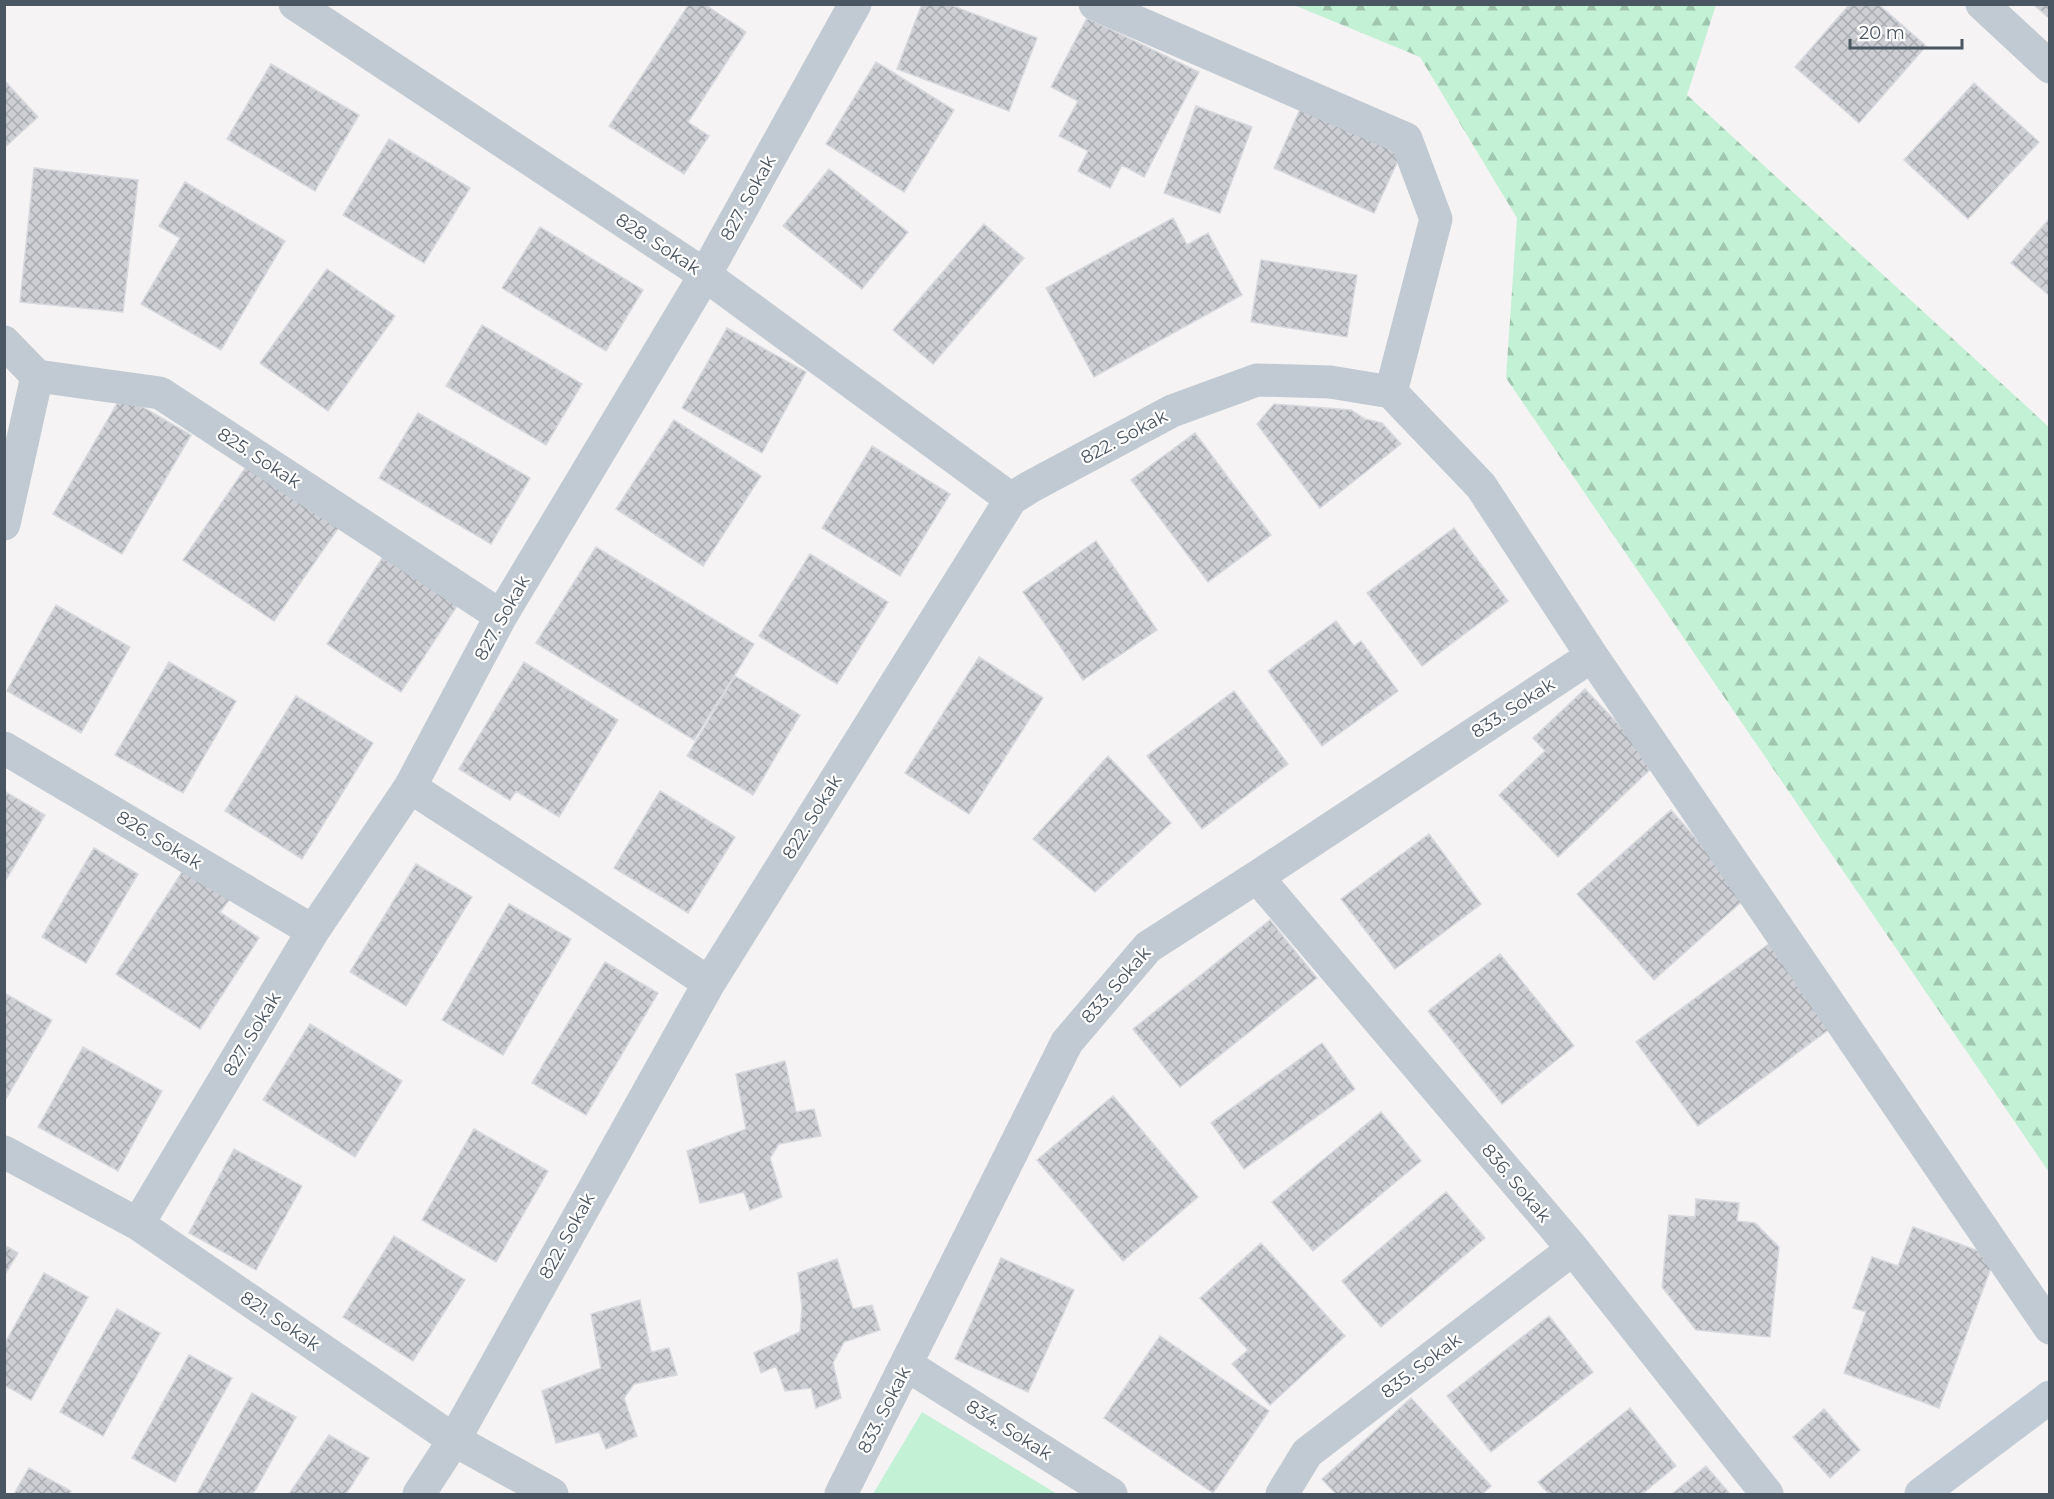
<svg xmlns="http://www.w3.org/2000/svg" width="2054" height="1499" viewBox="0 0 2054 1499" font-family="Montserrat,sans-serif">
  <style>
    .forest { fill: url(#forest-firs) }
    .green { fill: #c3f1d5 }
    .building { fill: url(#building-cross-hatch); stroke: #d7d9de; stroke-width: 1.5 }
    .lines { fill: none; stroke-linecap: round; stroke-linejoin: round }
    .street { stroke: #c1cad2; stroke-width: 33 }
    .secondary { stroke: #c1cbd6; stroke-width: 33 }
    .labels { text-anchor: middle; stroke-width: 4.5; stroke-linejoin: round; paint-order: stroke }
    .street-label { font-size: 18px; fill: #4a5661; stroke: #fff }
  </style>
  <defs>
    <pattern id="forest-firs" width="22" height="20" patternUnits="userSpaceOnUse" patternTransform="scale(1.5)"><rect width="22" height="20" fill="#c3f1d5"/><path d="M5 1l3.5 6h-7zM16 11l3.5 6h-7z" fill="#a0c6b0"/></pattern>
    <pattern id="building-cross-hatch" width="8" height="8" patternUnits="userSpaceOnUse" patternTransform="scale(1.5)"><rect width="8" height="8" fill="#cdcfd5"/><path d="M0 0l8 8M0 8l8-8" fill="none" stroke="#a8abb0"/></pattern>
  </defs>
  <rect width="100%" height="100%" fill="#f5f3f3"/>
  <!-- forest -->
  <path class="forest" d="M1294,5H1716L1687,95L2049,427V1172L1506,378L1517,218L1420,57Z"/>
  <!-- green -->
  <path class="green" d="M922,1412L1057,1494H873Z"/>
  <!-- building -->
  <path class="building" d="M689,4H704L746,32L688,122L709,136L684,174L609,126Z
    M922,4H948L1037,38L1009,111L897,69Z
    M1850,4H1878L1926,46L1859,123L1795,67Z
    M2050,4V19L2034,5V4Z
    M1087,18L1199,72L1144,177L1122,165L1110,188L1078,171L1088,151L1059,136L1078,101L1051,87Z
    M876,62L954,110L904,192L826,144Z
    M271,64L359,115L315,191L227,139Z
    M4,80L38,117L4,148Z
    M1974,83L2039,142L1968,219L1904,160Z
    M1302,105L1405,145L1374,213L1274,168Z
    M1196,106L1252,127L1220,213L1164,193Z
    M389,139L470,188L424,263L343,215Z
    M34,168L138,180L123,312L20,302Z
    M829,169L908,232L862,289L783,226Z
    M185,182L285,241L221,350L141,304L180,238L159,226Z
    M1173,218L1187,245L1208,233L1242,295L1094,377L1046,288Z
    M2050,218V296L2011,263Z
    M984,224L1024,258L933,364L893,330Z
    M540,227L643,290L606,351L502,288Z
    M1261,260L1357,275L1347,337L1251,322Z
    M327,269L395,316L328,411L260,363Z
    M482,325L582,384L546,445L446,386Z
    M727,328L806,372L762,453L682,408Z
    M122,395L191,435L122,554L53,514Z
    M1274,404L1351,410L1365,419L1382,423L1401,444L1320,508L1257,424Z
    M418,413L530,478L491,544L379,478Z
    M674,420L761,476L703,566L616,509Z
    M1195,433L1271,535L1208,582L1131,480Z
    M872,446L950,494L900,576L822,528Z
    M252,458L344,520L274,621L183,560Z
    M1454,528L1508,601L1422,666L1367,593Z
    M1096,541L1157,630L1083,680L1023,592Z
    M596,547L754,644L694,740L536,643Z
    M386,552L461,600L401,692L327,644Z
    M810,554L888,602L837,684L759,636Z
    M56,605L130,647L81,733L7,691Z
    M1336,621L1354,646L1361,641L1398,691L1322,746L1268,671Z
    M979,657L1043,698L969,814L905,773Z
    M169,662L236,701L183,793L115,755Z
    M524,662L618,720L559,817L516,791L510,800L459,769Z
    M735,676L800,715L753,795L687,756Z
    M1585,689L1656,764L1558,857L1499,795L1545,751L1533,738Z
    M1234,691L1288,764L1202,829L1147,756Z
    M296,696L373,743L302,859L225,811Z
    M1108,756L1171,823L1095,892L1033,839Z
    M4,791L45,815L4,883Z
    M660,791L735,837L688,913L614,868Z
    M1671,810L1747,897L1654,980L1577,894Z
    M1429,834L1481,904L1395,969L1341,899Z
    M94,848L138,874L86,963L42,937Z
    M416,864L472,897L406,1006L350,972Z
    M184,869L230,899L220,912L259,938L200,1029L116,974Z
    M509,904L571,939L503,1055L442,1020Z
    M1270,920L1317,978L1180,1087L1133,1029Z
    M1770,943L1831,1028L1698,1126L1636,1042Z
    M1500,954L1574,1046L1502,1104L1428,1011Z
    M605,962L658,993L586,1115L532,1083Z
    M4,993L52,1020L4,1102Z
    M310,1024L402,1081L355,1157L263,1100Z
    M1322,1043L1355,1089L1244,1169L1211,1123Z
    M83,1047L162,1091L118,1171L38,1127Z
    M785,1061L796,1112L814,1109L821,1136L779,1144L770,1158L782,1197L750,1210L744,1192L700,1203L687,1151L746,1129L736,1074Z
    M1113,1096L1198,1197L1123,1261L1037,1160Z
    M1381,1112L1421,1161L1313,1251L1272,1202Z
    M474,1129L548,1171L496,1262L422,1220Z
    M234,1149L302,1186L256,1270L189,1233Z
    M1446,1192L1485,1238L1381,1327L1342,1281Z
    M1696,1199L1739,1203L1737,1221L1755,1223L1779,1247L1770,1337L1696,1330L1662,1287L1669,1215L1695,1217Z
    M1913,1227L1995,1257L1939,1408L1844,1373L1866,1312L1853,1308L1872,1257L1898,1266Z
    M394,1236L465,1280L413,1361L343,1317Z
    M1261,1243L1345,1336L1270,1405L1232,1364L1248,1350L1200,1298Z
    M4,1245L18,1253L4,1276Z
    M1001,1258L1074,1290L1028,1392L955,1359Z
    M837,1259L853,1309L872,1305L880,1330L844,1342L833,1363L841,1398L816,1408L811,1388L785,1391L776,1366L761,1373L754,1353L800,1332L802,1308L798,1273Z
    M44,1273L88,1297L31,1400L4,1385V1345Z
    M640,1300L651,1352L669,1348L677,1375L634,1384L624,1398L637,1436L606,1449L599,1432L556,1443L542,1391L601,1368L591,1314Z
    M117,1309L160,1333L103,1436L60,1412Z
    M1549,1316L1593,1372L1491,1452L1447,1396Z
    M1160,1336L1269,1411L1213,1493L1104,1418Z
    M189,1355L232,1378L175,1482L132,1458Z
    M252,1393L296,1417L253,1494H197Z
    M1411,1398L1491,1486L1482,1494H1336L1322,1479Z
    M1630,1408L1676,1466L1642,1494H1549L1538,1482Z
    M1824,1409L1860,1450L1830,1478L1793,1437Z
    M329,1435L369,1458L346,1494H289Z
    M1706,1466L1730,1494H1672Z
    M29,1468L71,1491L69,1494H14Z"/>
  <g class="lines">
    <!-- street -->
    <path class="street" d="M295,4L705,275L1011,499
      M1095,4L1406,139L1436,219L1391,392
      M1982,4L2050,67
      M4,342L37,376L160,393L501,616
      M1391,392L1481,486L1592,656L2050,1328
      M4,524L37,376
      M4,748L313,931
      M410,787L574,893L709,983
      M1257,877L1573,1249L1767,1494
      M4,1152L138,1224L454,1440L552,1494
      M138,1224L313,931L410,787L501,616L705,275L855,4
      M907,1365L1111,1494
      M419,1494L454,1440L709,983L1011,499L1030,487L1172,411L1257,380L1330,382L1391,392
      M841,1494L1067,1042L1148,947L1257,877L1592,656
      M1282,1494L1307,1453L1573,1249"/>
    <!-- secondary -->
    <path class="secondary" d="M1921,1494L2050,1397"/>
  </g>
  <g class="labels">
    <!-- street labels -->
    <g class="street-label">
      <text transform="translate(748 198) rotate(-61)" y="6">827. Sokak</text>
      <text transform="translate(658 244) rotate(33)" y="6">828. Sokak</text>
      <text transform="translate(1124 437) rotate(-28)" y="6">822. Sokak</text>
      <text transform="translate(259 458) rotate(33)" y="6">825. Sokak</text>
      <text transform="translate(502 618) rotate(-61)" y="6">827. Sokak</text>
      <text transform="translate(1513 708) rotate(-33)" y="6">833. Sokak</text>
      <text transform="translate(812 817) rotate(-58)" y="6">822. Sokak</text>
      <text transform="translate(159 840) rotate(31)" y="6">826. Sokak</text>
      <text transform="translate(1116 985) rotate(-49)" y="6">833. Sokak</text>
      <text transform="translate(252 1034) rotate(-59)" y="6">827. Sokak</text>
      <text transform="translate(1516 1183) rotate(50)" y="6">836. Sokak</text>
      <text transform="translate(567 1236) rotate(-61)" y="6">822. Sokak</text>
      <text transform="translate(280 1321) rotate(34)" y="6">821. Sokak</text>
      <text transform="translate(1421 1366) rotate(-37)" y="6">835. Sokak</text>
      <text transform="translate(884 1410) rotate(-63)" y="6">833. Sokak</text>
      <text transform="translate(1009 1430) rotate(32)" y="6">834. Sokak</text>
    </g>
  </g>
  <!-- border -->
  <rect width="2054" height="1499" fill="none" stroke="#4a5661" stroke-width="12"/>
  <!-- scale -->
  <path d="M1850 39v9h112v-9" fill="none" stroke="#4a5661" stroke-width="3"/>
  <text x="1859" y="39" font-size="18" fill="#4a5661" stroke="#ffffff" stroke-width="4.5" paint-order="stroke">20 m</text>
</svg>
